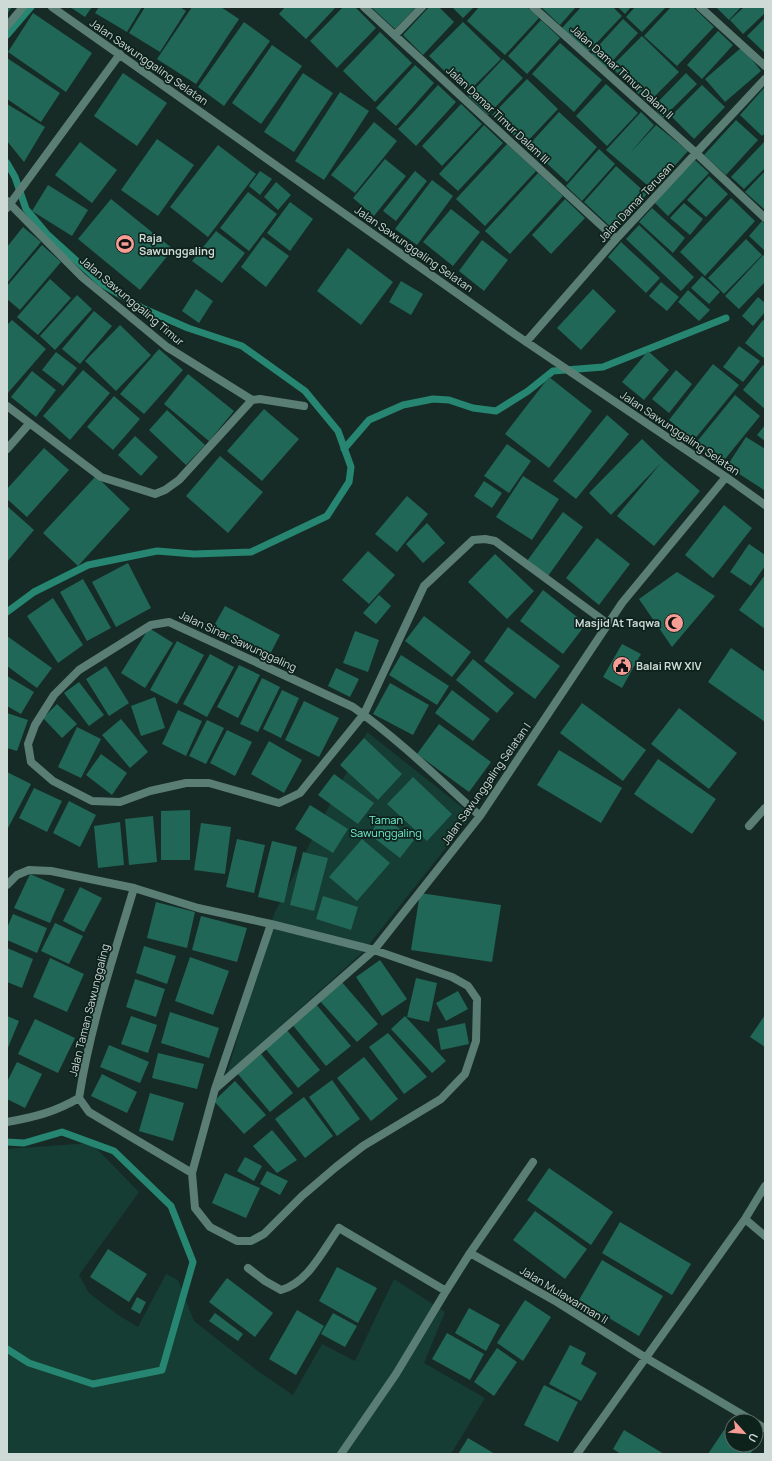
<svg xmlns="http://www.w3.org/2000/svg" width="772" height="1461" viewBox="0 0 772 1461" font-family="Manrope,sans-serif">
  <style>
    .green { fill: #153d33 }
    .lines { fill: none; stroke-linecap: round; stroke-linejoin: round }
    .stream { stroke: #268671; stroke-width: 7 }
    .building { fill: #206757 }
    .lane { stroke: #5b7e74; stroke-width: 8 }
    .street { stroke: #5b7e74; stroke-width: 8 }
    .labels { text-anchor: middle; stroke-width: 3.5; stroke-linejoin: round; paint-order: stroke }
    .street-label { font-size: 11px; fill: #cedad6; stroke: #0e221c }
    .poi-label { font-size: 11px; font-weight: bold; fill: #cedad6; stroke: #0e221c; text-anchor: start }
    .park-label { font-size: 11px; fill: #73f3d3; stroke: #0e221c }
  </style>
  <rect width="100%" height="100%" fill="#172b26"/>
  <!-- green -->
  <path class="green" d="M367,732L472,815L363,952L227,1074L274,914Z
    M91,1143L139,1192L79,1275L89,1293L118,1315L138,1327L166,1274L178,1280L194,1321L258,1371L293,1395L322,1344L355,1361L394,1279L445,1312L424,1363L485,1398L451,1454H7V1149Z"/>
  <g class="lines">
    <!-- stream -->
    <path class="stream" d="M7,35L31,7
      M7,163L15,177L26,209L47,234L102,284L142,308L188,328L242,346L305,391L338,431L351,467L349,482L327,516L251,552L194,554L157,551L88,565L34,592L7,612
      M344,449L369,420L403,405L433,399L449,400L473,408L496,411L528,391L553,371L603,367L726,318
      M7,1142L24,1143L62,1132L114,1151L171,1206L193,1262L162,1370L93,1384L29,1363L7,1349"/>
  </g>
  <!-- building -->
  <path class="building" d="M7,7H12L7,14Z
    M70,7H92L85,17Z
    M99,7H142L127,32L95,13Z
    M145,7H180L186,11L160,52L129,33Z
    M192,7H221L239,19L196,84L157,59Z
    M285,7H336L306,39L279,14Z
    M343,7H355L376,28L337,68L310,41Z
    M371,7H416L395,29Z
    M429,7H439L454,22L423,55L403,35Z
    M452,7H474L463,18Z
    M479,7H527L539,18L505,55L467,21Z
    M541,7H576L560,25Z
    M581,7H613L622,16L588,52L562,28Z
    M618,7H631L625,14Z
    M635,7H666L642,32L626,17Z
    M671,7H693L714,27L677,66L644,36Z
    M716,7H741L729,20Z
    M744,7H765V13L743,34L730,20Z
    M33,13L92,53L66,92L8,52Z
    M765,18V53L747,36Z
    M623,19L638,33L606,68L591,54Z
    M541,20L560,38L527,74L508,56Z
    M244,22L270,41L224,106L198,87Z
    M463,22L501,59L467,93L429,56Z
    M718,31L733,45L702,79L687,65Z
    M380,32L412,63L375,102L343,71Z
    M642,36L679,72L648,103L611,67Z
    M560,43L602,80L574,112L532,74Z
    M272,45L302,66L261,124L232,103Z
    M742,47L761,71L725,102L705,79Z
    M7,58L60,93L41,122L7,99Z
    M503,59L523,78L488,115L468,96Z
    M415,65L434,83L396,126L376,108Z
    M123,73L167,103L137,146L94,116Z
    M303,73L333,93L294,152L264,132Z
    M686,73L697,84L663,118L653,107Z
    M527,79L558,109L524,145L492,115Z
    M606,84L638,113L607,146L576,116Z
    M438,85L456,102L416,146L398,129Z
    M702,85L725,107L694,139L671,116Z
    M765,87V133L762,136L740,115Z
    M340,92L369,111L324,180L295,161Z
    M7,104L45,127L24,162L7,141Z
    M461,104L482,124L442,166L422,146Z
    M559,112L597,147L567,182L528,146Z
    M641,112L654,125L630,153L656,125L688,151L653,190L606,150Z
    M736,120L758,140L726,175L704,155Z
    M374,122L397,141L355,193L331,175Z
    M484,125L503,143L458,191L439,174Z
    M157,139L194,165L158,216L121,190Z
    M765,141V168L744,189L731,177Z
    M80,142L117,170L92,203L55,175Z
    M507,144L536,171L485,226L456,199Z
    M218,145L256,174L208,237L170,207Z
    M599,149L615,164L582,201L566,186Z
    M385,159L406,176L374,216L353,198Z
    M695,160L709,173L668,216L654,202Z
    M616,166L647,194L614,230L584,202Z
    M260,171L272,179L260,195L249,186Z
    M415,171L427,181L396,221L383,211Z
    M765,171V210L745,192Z
    M538,173L563,196L510,254L485,231Z
    M709,176L728,194L706,217L687,200Z
    M432,180L453,196L417,245L395,229Z
    M276,182L291,195L278,210L264,197Z
    M48,185L88,210L72,236L32,211Z
    M248,192L277,214L249,251L220,228Z
    M731,198L755,221L705,276L680,252Z
    M111,199L173,249L140,290L78,239Z
    M565,199L585,218L551,254L532,235Z
    M290,202L313,219L290,251L267,233Z
    M684,203L703,219L690,235L670,218Z
    M652,208L685,238L673,253L639,222Z
    M451,209L480,232L453,266L423,242Z
    M762,221L765,224V251L749,236Z
    M639,225L694,277L681,291L626,239Z
    M23,227L41,242L7,283V247Z
    M216,231L245,253L222,283L192,261Z
    M263,237L289,256L266,287L241,267Z
    M746,239L762,255L724,294L708,278Z
    M482,240L508,260L484,291L459,271Z
    M621,242L660,278L646,293L608,257Z
    M42,245L61,262L20,310L7,299V286Z
    M348,248L393,282L361,325L317,291Z
    M763,255L765,257V282L739,309L725,296Z
    M702,276L720,292L709,304L691,288Z
    M50,279L71,298L38,335L17,317Z
    M401,281L423,294L411,315L389,302Z
    M661,282L679,297L667,311L649,296Z
    M196,289L213,301L199,323L182,311Z
    M593,289L616,311L581,350L557,328Z
    M688,290L710,310L699,321L678,302Z
    M77,295L92,309L55,350L40,336Z
    M758,297L765,303V312L753,326L742,316Z
    M94,311L112,326L80,364L62,349Z
    M12,320L46,349L7,394V325Z
    M763,320L765,321V359L745,343Z
    M120,325L151,355L116,391L85,361Z
    M739,346L760,361L743,382L723,367Z
    M159,349L183,370L144,414L120,394Z
    M648,351L669,370L644,400L622,382Z
    M56,352L77,368L63,386L42,370Z
    M713,364L739,385L694,440L669,420Z
    M763,365L765,367V409L743,390Z
    M83,370L110,393L70,440L43,416Z
    M676,370L692,384L669,413L652,399Z
    M32,371L56,390L36,417L11,397Z
    M188,374L234,411L209,441L164,404Z
    M549,377L592,411L549,468L505,434Z
    M735,395L760,416L721,464L695,444Z
    M114,396L140,419L113,450L87,427Z
    M264,409L299,439L262,481L227,451Z
    M167,410L205,445L186,465L149,430Z
    M607,415L629,434L576,499L553,481Z
    M765,425V441L757,435Z
    M135,436L158,457L141,476L118,455Z
    M746,437L765,449L764,490L727,466Z
    M642,439L664,460L700,491L654,546L617,516L661,463L611,515L589,493Z
    M507,444L531,461L509,493L484,476Z
    M44,448L69,470L27,517L7,499V489Z
    M220,456L263,492L228,533L186,496Z
    M96,476L130,509L78,566L43,533Z
    M523,476L559,499L532,540L496,517Z
    M484,481L502,493L492,508L474,496Z
    M407,496L428,514L397,552L375,534Z
    M724,505L752,528L713,578L685,555Z
    M7,506L34,530L7,562Z
    M563,512L583,527L548,576L527,561Z
    M427,523L445,543L423,563L406,544Z
    M597,538L630,564L599,605L566,578Z
    M749,544L765,555V566L751,586L730,572Z
    M368,551L395,575L369,604L342,580Z
    M495,554L534,591L507,619L468,582Z
    M128,563L151,608L116,627L92,582Z
    M677,572L715,596L672,647L639,599Z
    M765,575V629L739,610Z
    M83,579L111,628L87,641L60,592Z
    M543,590L586,624L563,654L520,621Z
    M379,595L391,606L376,624L363,613Z
    M53,598L83,645L58,663L27,616Z
    M225,606L280,635L267,660L211,631Z
    M424,616L471,652L452,677L405,641Z
    M508,627L560,666L535,699L484,661Z
    M149,628L173,643L145,688L121,673Z
    M355,631L379,640L368,672L343,663Z
    M7,636L52,668L37,688L7,666Z
    M177,641L204,655L177,704L150,690Z
    M622,644L641,654L622,688L603,677Z
    M731,648L765,672V722L708,682Z
    M210,654L234,667L207,717L183,704Z
    M401,655L449,686L437,705L389,675Z
    M473,659L514,693L497,713L456,680Z
    M239,665L260,675L238,718L217,707Z
    M106,666L129,703L109,716L86,679Z
    M336,668L359,679L350,697L328,686Z
    M7,676L34,692L21,714L7,706Z
    M262,678L280,687L258,732L240,724Z
    M79,682L104,715L89,726L64,693Z
    M390,683L429,705L413,735L373,714Z
    M282,690L299,698L281,738L263,729Z
    M452,690L490,719L473,741L435,713Z
    M155,697L165,728L141,736L131,706Z
    M304,701L339,718L319,757L285,740Z
    M582,703L646,750L623,781L560,733Z
    M57,704L77,724L62,738L43,718Z
    M679,708L737,753L709,789L651,744Z
    M178,710L202,721L186,756L162,744Z
    M7,713L28,720L17,751L7,748Z
    M121,719L148,752L130,768L102,735Z
    M207,720L224,728L206,764L189,756Z
    M439,724L491,762L469,792L417,754Z
    M77,727L101,739L81,778L58,767Z
    M227,730L252,742L235,776L210,763Z
    M364,738L402,774L378,800L340,765Z
    M269,741L302,760L284,793L251,774Z
    M559,750L622,788L601,823L537,785Z
    M101,754L127,773L112,795L86,775Z
    M658,759L716,799L692,834L634,794Z
    M7,772L31,784L7,830Z
    M334,774L374,803L358,824L318,795Z
    M413,777L452,814L427,841L387,804Z
    M34,788L62,801L47,832L19,818Z
    M69,801L96,815L80,847L53,833Z
    M310,805L348,829L333,853L295,829Z
    M190,810V860H161V811Z
    M153,816L157,862L129,865L125,819Z
    M383,816L414,840L400,858L369,834Z
    M120,822L124,865L98,868L94,826Z
    M201,823L231,827L225,874L194,870Z
    M237,839L265,845L254,893L226,887Z
    M362,839L390,863L357,901L329,877Z
    M272,841L297,847L284,903L258,897Z
    M303,852L328,858L314,911L290,905Z
    M30,874L65,889L50,923L14,908Z
    M80,887L102,898L84,932L63,921Z
    M420,893L501,905L492,962L411,950Z
    M323,896L358,907L351,930L316,919Z
    M156,902L195,912L187,948L147,938Z
    M13,914L47,928L37,953L7,940V928Z
    M201,916L247,928L237,962L192,950Z
    M55,923L83,936L69,964L41,951Z
    M144,946L176,956L167,984L136,973Z
    M7,948L33,959L22,988L7,982Z
    M190,957L229,971L213,1015L175,1001Z
    M50,958L84,974L67,1012L33,997Z
    M380,960L407,999L382,1016L356,977Z
    M416,978L437,983L429,1022L407,1017Z
    M135,979L165,989L156,1017L126,1007Z
    M341,981L378,1024L357,1042L319,1000Z
    M458,991L468,1009L446,1021L436,1003Z
    M315,1003L351,1046L326,1066L291,1023Z
    M170,1012L219,1028L209,1058L161,1043Z
    M765,1015V1047L750,1037Z
    M7,1016L19,1021L7,1050Z
    M131,1016L157,1025L148,1053L121,1044Z
    M405,1016L446,1061L432,1073L391,1029Z
    M35,1019L75,1038L58,1073L18,1054Z
    M465,1023L469,1044L441,1050L437,1029Z
    M286,1029L320,1070L298,1088L264,1047Z
    M388,1033L427,1077L404,1094L369,1047Z
    M109,1045L149,1062L140,1083L100,1067Z
    M158,1053L204,1064L197,1089L152,1078Z
    M261,1054L293,1093L270,1112L237,1073Z
    M364,1057L398,1099L371,1121L337,1078Z
    M17,1062L42,1074L25,1108L7,1099V1082Z
    M102,1074L137,1092L127,1113L91,1096Z
    M332,1080L360,1119L337,1136L309,1097Z
    M235,1081L266,1115L244,1134L214,1101Z
    M150,1093L184,1103L173,1141L139,1131Z
    M304,1097L333,1136L305,1158L275,1119Z
    M272,1130L297,1160L277,1173L253,1146Z
    M245,1157L262,1166L254,1181L237,1171Z
    M549,1168L613,1212L591,1245L527,1200Z
    M267,1171L288,1181L280,1195L260,1184Z
    M225,1173L260,1188L246,1218L212,1203Z
    M535,1211L587,1249L565,1279L513,1240Z
    M620,1222L691,1264L672,1295L602,1253Z
    M108,1249L147,1274L129,1302L90,1277Z
    M602,1260L663,1296L639,1336L579,1300Z
    M337,1267L377,1288L358,1323L319,1301Z
    M227,1278L273,1313L255,1337L209,1302Z
    M137,1297L146,1302L140,1314L131,1309Z
    M525,1300L551,1317L523,1361L497,1343Z
    M469,1308L500,1325L486,1351L455,1333Z
    M297,1310L324,1326L296,1375L269,1359Z
    M215,1313L243,1334L238,1341L209,1321Z
    M333,1313L357,1326L345,1347L321,1334Z
    M447,1333L484,1354L470,1380L432,1359Z
    M570,1345L586,1353L581,1364L597,1373L581,1401L549,1384Z
    M497,1348L517,1362L494,1396L474,1382Z
    M544,1385L578,1402L558,1442L524,1425Z
    M624,1430L664,1454H621L613,1449Z
    M724,1430L732,1436V1445H745L753,1450L750,1454H708Z
    M468,1438L495,1454H458Z"/>
  <g class="lines">
    <!-- lane -->
    <path class="lane" d="M248,1268L265,1281L281,1290C308,1283 323,1250 339,1228
      M646,1358L753,1421
      M756,1423L764,1428"/>
    <!-- street -->
    <path class="street" d="M52,7L516,335L726,477L765,505
      M364,7L616,239
      M533,7L696,153L765,218
      M700,7L765,66
      M7,26L23,7
      M395,35L422,7
      M7,201L82,277L167,347L252,400L179,480L165,490L155,494L101,477L7,406
      M7,208L120,54
      M526,342L616,239L765,79
      M252,400L260,399L304,406
      M7,449L29,424
      M480,816C439,779 398,739 353,707L169,622L151,625L79,670L54,695L35,725L28,744L31,762L53,781L92,801L120,802L150,791L186,783H209L279,803L300,793L364,714L424,586L473,540L485,539L495,541L608,624
      M749,826L765,808
      M7,885L17,875L29,870L51,871L134,888
      M215,1089L374,950L452,977L468,986L477,999L476,1041L465,1074L441,1099L363,1146L336,1167L302,1196L264,1234L251,1241H237L210,1227L195,1208L192,1173L215,1089L271,924L374,950L480,816L622,603L726,477
      M7,1122C35,1117 55,1112 79,1098
      M192,1173L89,1112L79,1098C90,1027 113,958 134,888L198,908L271,924
      M765,1186L745,1219L765,1236
      M339,1228L446,1291L470,1253L557,1302L646,1358
      M470,1253L533,1162
      M341,1454L396,1374L446,1291
      M577,1454L745,1219"/>
  </g>
  <!-- icons -->
  <defs>
    <symbol id="stadium-disc" viewBox="-11 -11 22 22"><circle r="9.5" fill="#f59c95" stroke="#0e221c"/><path d="M0-5a6.5 5 0 1 0 0 10a6.5 5 0 1 0 0-10ZM-3.5-1.8h7v3.6h-7Z" fill="#111"/></symbol>
    <symbol id="mosque-disc" viewBox="-11 -11 22 22"><circle r="9.5" fill="#f59c95" stroke="#0e221c"/><path d="M3.5-4.9A6 6 0 1 0 3.5 4.9A5 5 0 1 1 3.5-4.9Z" fill="#111"/></symbol>
    <symbol id="civic-disc" viewBox="-11 -11 22 22"><circle r="9.5" fill="#f59c95" stroke="#0e221c"/><path d="M-.6-6.5H3V-4.5H.6V-3L4-1V1h2V6H-6V1h2V-1L-.6-3ZM-1.2 2.5V6h2.4V2.5Z" fill="#111"/></symbol>
  </defs>
  <g fill-rule="evenodd">
    <use href="#stadium-disc" x="114" y="233" width="22" height="22"/>
    <use href="#mosque-disc" x="663" y="612" width="22" height="22"/>
    <use href="#civic-disc" x="611" y="655" width="22" height="22"/>
  </g>
  <g class="labels">
    <!-- street labels -->
    <g class="street-label">
      <text transform="translate(149 62) rotate(35)" y="4">Jalan Sawunggaling Selatan</text>
      <text transform="translate(622 72) rotate(42)" y="4">Jalan Damar Timur Dalam II</text>
      <text transform="translate(498 115) rotate(43)" y="4">Jalan Damar Timur Dalam III</text>
      <text transform="translate(636 202) rotate(-47)" y="4">Jalan Damar Terusan</text>
      <text transform="translate(414 249) rotate(35)" y="4">Jalan Sawunggaling Selatan</text>
      <text transform="translate(132 301) rotate(40)" y="4">Jalan Sawunggaling Timur</text>
      <text transform="translate(680 433) rotate(34)" y="4">Jalan Sawunggaling Selatan</text>
      <text transform="translate(238 641) rotate(25)" y="4">Jalan Sinar Sawunggaling</text>
      <text transform="translate(486 784) rotate(-55)" y="4">Jalan Sawunggaling Selatan I</text>
      <text transform="translate(89 1010) rotate(-76)" y="4">Jalan Taman Sawunggaling</text>
      <text transform="translate(564 1295) rotate(31)" y="4">Jalan Mulawarman II</text>
    </g>
    <!-- poi labels -->
    <g class="poi-label">
      <text x="139" y="242">Raja<tspan x="139" dy="13">Sawunggaling</tspan></text>
      <text x="660" y="627" text-anchor="end">Masjid At Taqwa</text>
      <text x="636" y="670">Balai RW XIV</text>
    </g>
    <!-- park labels -->
    <g class="park-label">
      <text x="386" y="824">Taman<tspan x="386" dy="13">Sawunggaling</tspan></text>
    </g>
  </g>
  <!-- border -->
  <rect width="772" height="1461" fill="none" stroke="#cedad6" stroke-width="16"/>
  <!-- north arrow -->
  <g transform="translate(744 1433) rotate(117)"><circle r="19" fill="#0e221c" stroke="#5b6c66"/>
  <path d="M0-3L7 15L0 10L-7 15Z" fill="#f59c95"/>
  <text y="-6" font-size="11" font-weight="bold" text-anchor="middle" fill="#cedad6">U</text>
  </g>
</svg>
